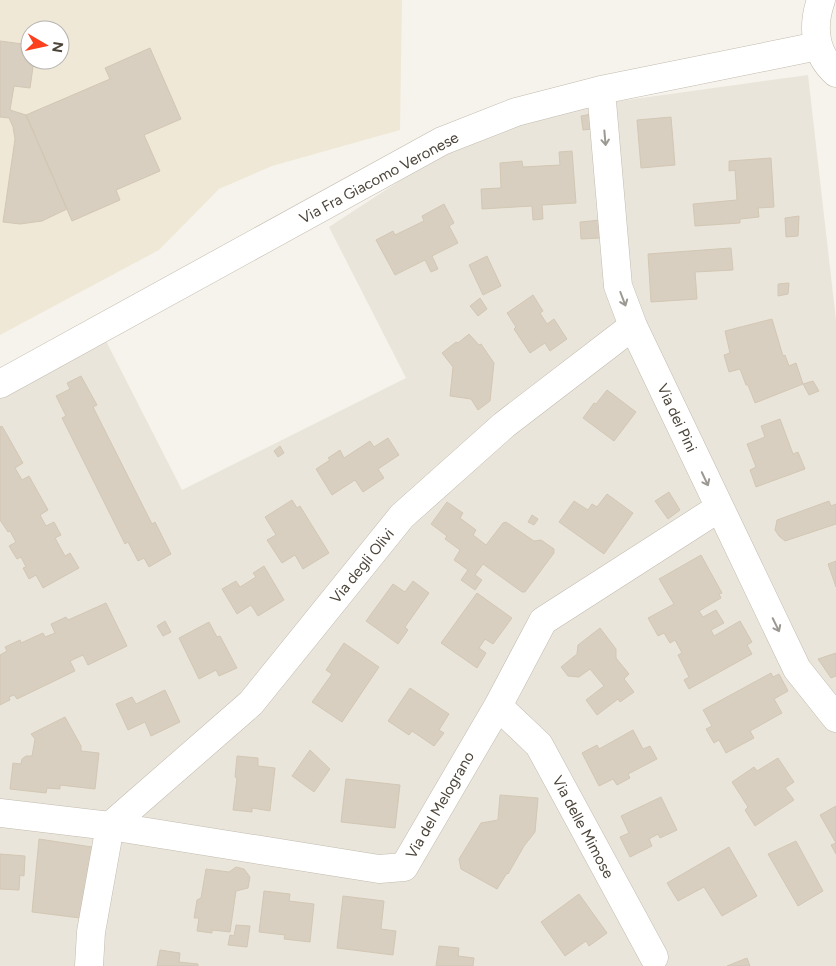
<svg xmlns="http://www.w3.org/2000/svg" width="836" height="966" viewBox="0 0 836 966" font-family="Figtree,sans-serif">
  <style>
    .residential { fill: #eae5da }
    .education { fill: #efe8d6; fill-rule: evenodd }
    .building { fill: #d8cfc1; stroke: #d3c7b4 }
    .lines { fill: none; stroke-linecap: round; stroke-linejoin: round }
    .minor-casing { stroke: #c2bbae; stroke-width: 29 }
    .minor { stroke: #fff; stroke-width: 28 }
    .oneway { stroke: #9c9892 }
    .labels { text-anchor: middle; stroke-width: 4; stroke-linejoin: round; paint-order: stroke }
    .street-label { font-size: 15px; fill: #4b4439; stroke: #fff }
  </style>
  <rect width="100%" height="100%" fill="#f6f3ec"/>
  <!-- residential -->
  <path class="residential" d="M808,75L836,320V966H0V397L105,339L182,490L406,378L329,227L456,144L569,108Z"/>
  <!-- education -->
  <path class="education" d="M0,0H402L400,130L272,166L219,189L159,250L0,335ZM30,30H60V60H30Z"/>
  <!-- building -->
  <path class="building" d="M0,41L30,45V60H34L30,88L14,86L10,110L26,115L67,209L42,221L20,224L3,222L15,139L13,127L9,118L0,117Z
    M150,48L181,119L144,135L160,171L116,190L120,200L72,221L26,115L110,79L105,68Z
    M592,114L593,129L583,130L581,116Z
    M671,117L675,165L641,168L637,120Z
    M572,151L576,203L542,205L543,219L533,220L532,206L482,209L481,189L501,188L500,163L522,161L523,167L560,165L559,152Z
    M771,158L774,207L758,208L759,217L740,219V223L695,226L693,204L737,200L735,170L729,171V161Z
    M444,204L454,223L449,226L458,243L432,256L438,269L431,272L425,260L395,275L376,240L393,231L395,235L424,221L422,216Z
    M799,216L798,236L786,237L785,218Z
    M600,220L601,238L581,239L580,222Z
    M731,248L733,270L695,272L697,299L651,302L648,254Z
    M487,256L501,286L483,295L469,265Z
    M789,283L788,294L778,296V284Z
    M533,295L543,311L540,313L547,324L554,319L567,339L550,351L545,343L530,353L514,329L516,327L507,313Z
    M480,298L487,309L478,316L470,306Z
    M772,319L783,356L785,355L789,366L796,363L803,384L755,403L748,385H746L740,369L729,372L724,355L730,353L725,331Z
    M469,334L479,345L481,344L494,363L490,401L478,410L471,399L450,396L453,367L442,353L456,342L458,343Z
    M81,376L97,405L93,407L152,524L155,522L171,554L149,567L144,558L138,561L128,542L125,544L62,418L66,416L56,396L70,389L67,383Z
    M813,381L819,391L809,395L803,384Z
    M607,390L636,412L614,441L583,418L594,403L596,404Z
    M780,419L793,454L798,452L805,469L756,487L750,470L756,467L747,444L765,437L761,426Z
    M2,426L23,463L15,468L22,480L29,476L48,510L40,515L46,526L54,522L61,535L55,538L65,556L70,553L79,568L43,588L36,575L29,579L23,568L26,567L21,557L17,559L9,546L16,542L10,531L8,532L0,520V427Z
    M388,438L399,455L378,469L384,478L363,492L355,480L332,495L316,469L330,460L328,458L340,450L344,458L370,441L374,447Z
    M280,446L284,453L278,457L274,451Z
    M669,492L680,510L668,519L655,501Z
    M607,494L633,513L604,554L559,522L574,501L588,510L592,504L597,507Z
    M292,500L297,508L300,506L329,553L303,569L295,555L282,563L267,540L276,535L265,517Z
    M829,501L831,506L836,504V524L785,541L779,536L775,530L777,520Z
    M447,502L463,513L460,518L476,530L473,535L486,545L503,523L506,522L534,541L541,540L554,549V553L525,592H522L483,564L475,575L482,580L475,590L461,580L468,570L454,560L460,550L445,539L447,536L431,524Z
    M532,515L538,519L534,525L528,522Z
    M701,555L722,593L719,594L721,598L699,611L703,617L716,610L724,623L711,630L714,636L740,621L752,642L747,645L752,654L689,689L684,680L689,677L678,655L682,653L675,640L670,643L664,633L658,636L648,618L674,604L659,579Z
    M836,561V587L828,564Z
    M264,566L284,600L258,616L251,605L237,614L222,589L236,581L240,587L256,577L253,573Z
    M413,581L429,593L405,627L408,630L398,644L366,621L393,584L405,592Z
    M477,593L512,618L493,644L485,639L479,648L486,653L477,668L441,643Z
    M106,603L127,646L88,665L83,655L70,661L75,671L17,699L14,695L9,697L10,700L0,705V655L7,651L5,647L20,640L21,643L43,633L45,637L55,633L51,624L66,617L68,620Z
    M165,621L171,632L163,636L157,626Z
    M209,622L217,637L220,636L237,668L219,676L216,670L199,679L179,638Z
    M600,628L616,649V658L629,674L624,679L634,692L620,702L618,699L597,715L586,700L604,686L590,669L579,677L568,676L561,667L577,654L578,645Z
    M344,643L379,667L342,722L312,702L332,674L326,670Z
    M836,653V676L831,678L818,659Z
    M771,673L773,677L779,674L788,691L774,699L782,713L750,731L754,738L726,753L719,740L714,743L706,729L712,726L703,710Z
    M410,688L449,714L439,730L444,733L434,746L412,731L409,735L388,721Z
    M165,690L180,722L151,736L145,722L128,730L116,704L132,697L136,704Z
    M65,717L81,746V751L99,753L95,789L60,785V789L47,788L46,793L10,789L13,763L21,764L22,759L26,756H32L35,739L31,734Z
    M633,730L643,749L650,746L657,759L628,774L630,778L617,785L613,779L599,786L582,753L597,745L599,749Z
    M310,750L330,769L314,792L292,776Z
    M237,756L258,758V766L275,768L270,811L252,808V812L233,810L237,778L235,777Z
    M778,758L794,782L785,788L794,800L755,826L745,810L748,807L732,782L754,767L757,771Z
    M346,779L400,785L395,828L341,822Z
    M500,795L538,798L535,832L524,846L508,874L507,873L497,889L461,869L459,859L481,823L498,820Z
    M661,797L677,830L660,838L658,834L649,839L652,846L630,857L620,837L629,833L621,816Z
    M836,806V854L831,845L836,843L820,815Z
    M39,839L92,847L80,918L32,912Z
    M796,841L823,891L798,906L768,854Z
    M729,847L757,896L722,916L704,887L678,901L667,883Z
    M0,854L25,856L24,876L20,875L19,890L0,889Z
    M236,867L244,869L250,877L248,888L236,891L230,932L212,930V933L197,931L199,918H194L197,900L201,898L206,869L229,872Z
    M264,891L290,894L289,901L314,904L310,942L284,939L285,935L259,932Z
    M579,894L607,933L589,946L586,941L565,956L541,922Z
    M343,896L384,901L381,929L396,931L393,955L337,948Z
    M236,925L250,926L247,947L228,945L230,935L234,936Z
    M439,946L459,948L458,956L474,958L473,966H436Z
    M160,950L180,953L179,962L198,964V966H157Z
    M747,958L750,966H727Z"/>
  <g class="lines">
    <defs>
      <path id="minor" d="M821,0C812,26 814,53 836,73
        M601,90L618,286L633,326L797,669L836,718
        M0,384L442,141L516,112L601,90L818,46
        M498,706L539,745L654,957
        M0,813L110,826L379,869L404,867L498,706L543,621L719,508
        M89,966L91,932L110,826L251,703L402,516L504,425L633,326"/>
    </defs>
    <!-- minor casing -->
    <use href="#minor" class="minor-casing"/>
    <!-- minor -->
    <use href="#minor" class="minor"/>
  </g>
  <!-- one-way arrows -->
  <defs><path id="oneway-shaft" d="M-6 0H5M1.5-3L5.5 0L1.5 3" fill="none" stroke-width="1.6" stroke-linecap="round" stroke-linejoin="round" transform="scale(1.25)"/></defs>
  <g class="oneway">
    <use href="#oneway-shaft" transform="translate(605 138) rotate(85)"/>
    <use href="#oneway-shaft" transform="translate(623 299) rotate(69)"/>
    <use href="#oneway-shaft" transform="translate(705 479) rotate(65)"/>
    <use href="#oneway-shaft" transform="translate(776 625) rotate(64)"/>
  </g>
  <g class="labels">
    <!-- street labels -->
    <g class="street-label">
      <text transform="translate(379 178) rotate(-28)" y="5">Via Fra Giacomo Veronese</text>
      <text transform="translate(677 418) rotate(65)" y="5">Via dei Pini</text>
      <text transform="translate(362 566) rotate(-51)" y="5">Via degli Olivi</text>
      <text transform="translate(440 805) rotate(-60)" y="5">Via del Melograno</text>
      <text transform="translate(583 827) rotate(62)" y="5">Via delle Mimose</text>
    </g>
  </g>
  <!-- north arrow -->
  <g transform="translate(45 45) rotate(99)"><circle r="24" fill="#ffffff" stroke="#b7b4b0"/>
  <path d="M0-4L9 19L0 12L-9 19Z" fill="#fc3f1d"/>
  <text y="-8" font-size="14" font-weight="bold" text-anchor="middle" fill="#4b4439">N</text>
  </g>
</svg>
